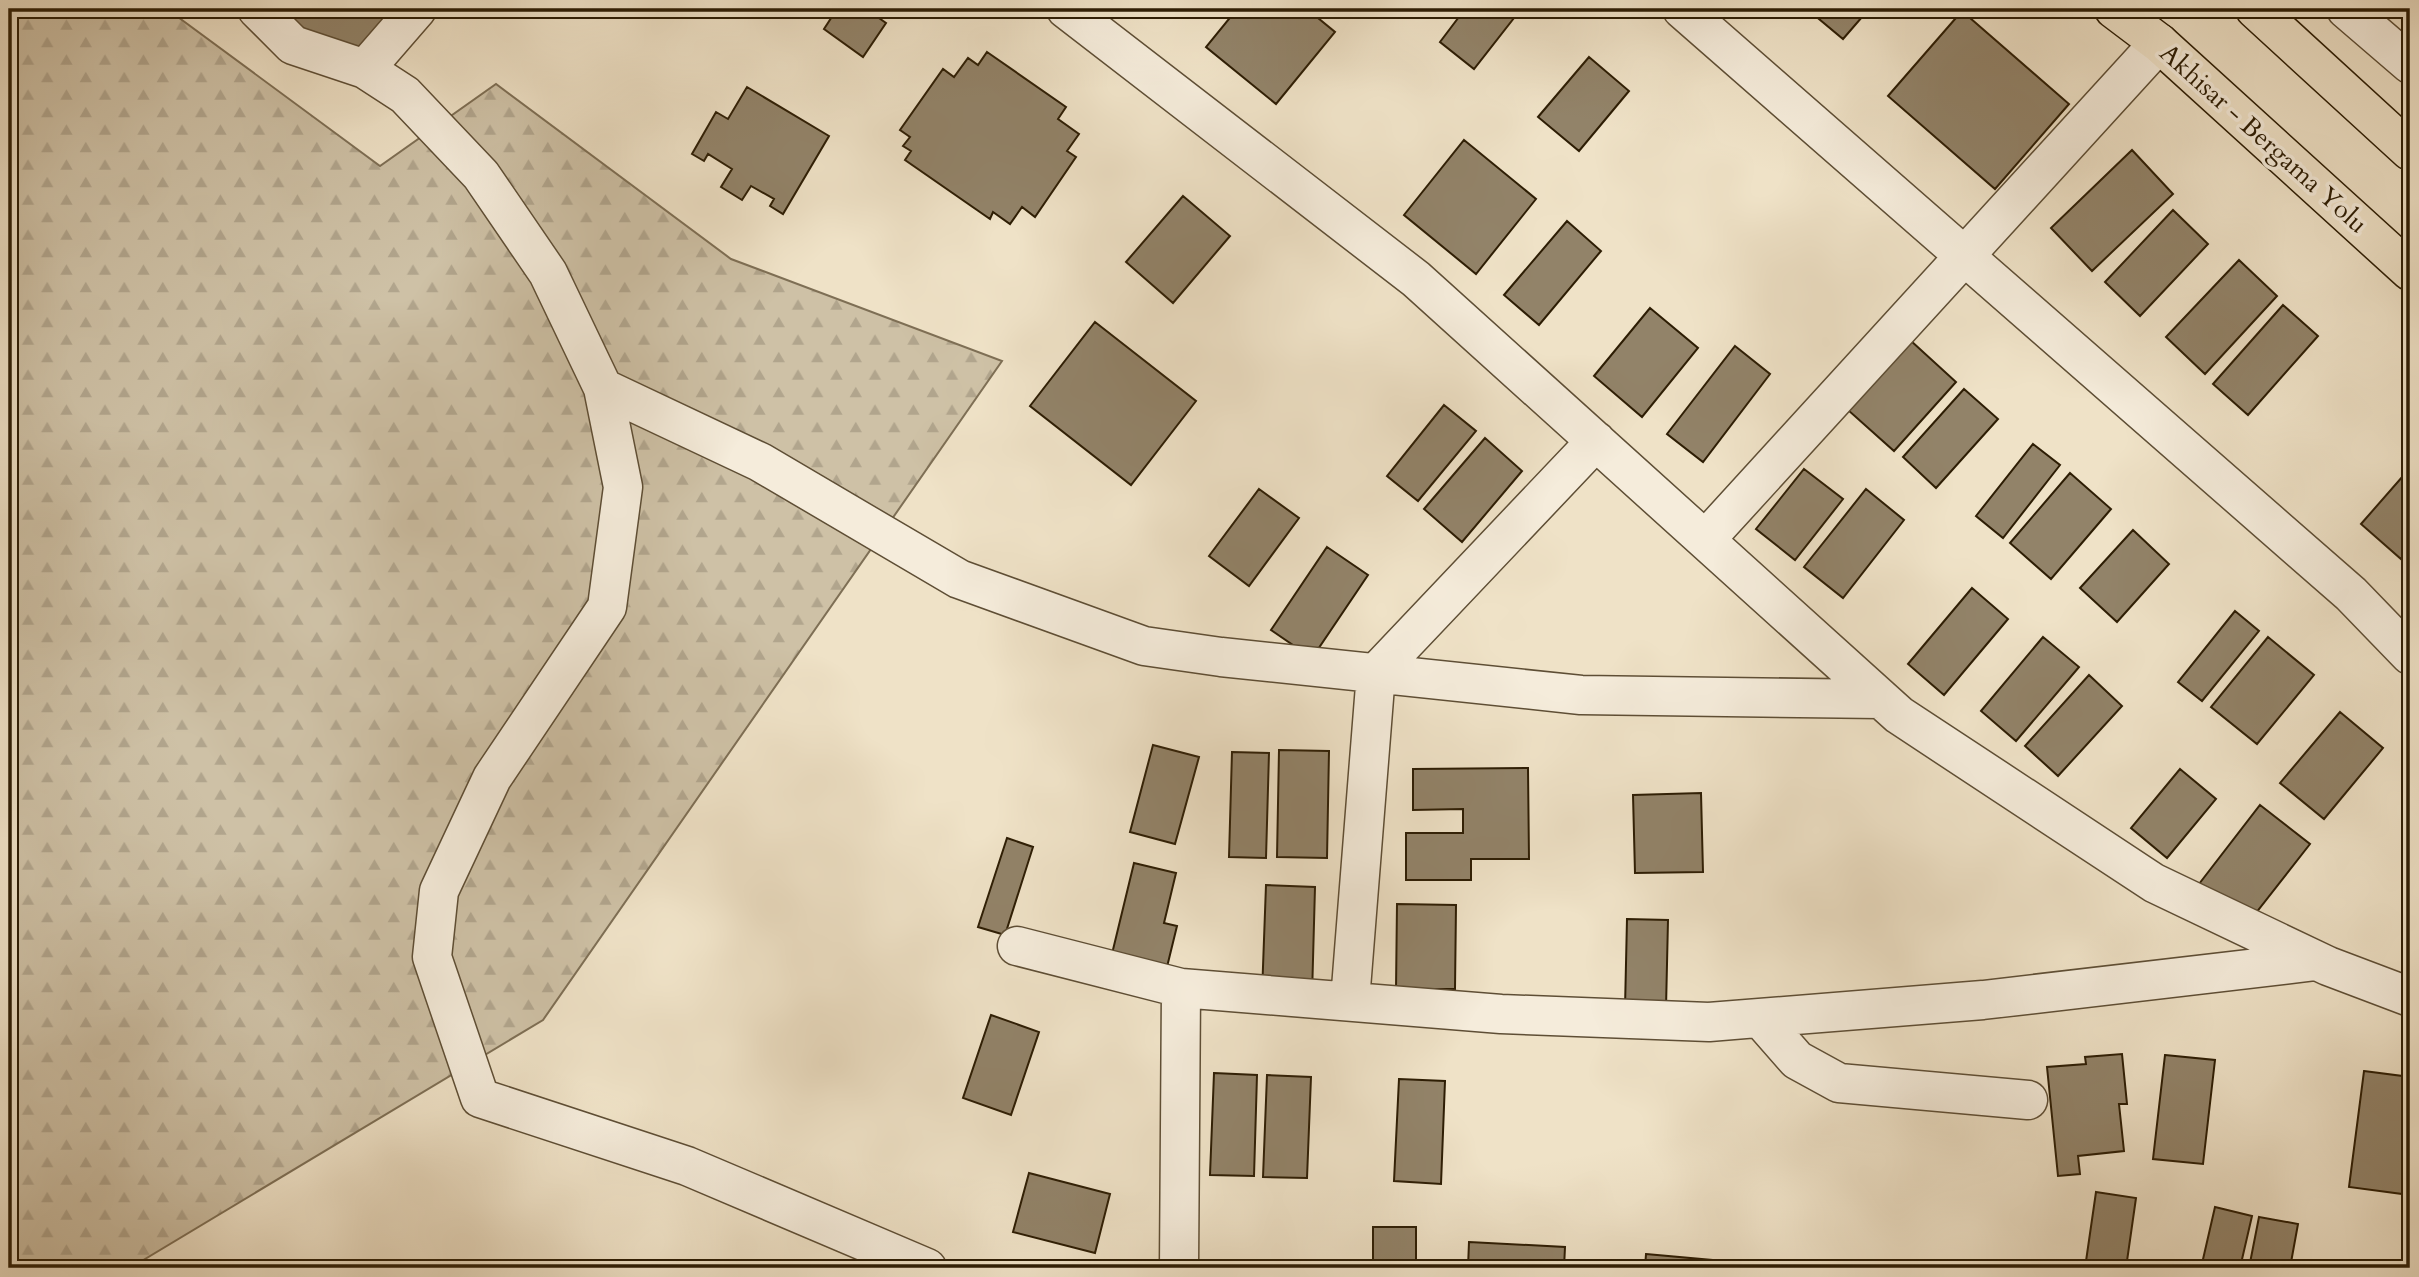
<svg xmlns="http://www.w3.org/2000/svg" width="2419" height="1277" viewBox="0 0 2419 1277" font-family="Cardo,serif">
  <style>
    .forest { fill: url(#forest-firs); stroke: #7e6f55; stroke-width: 2 }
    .building { fill: #928369; stroke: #2d1d04; stroke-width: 2 }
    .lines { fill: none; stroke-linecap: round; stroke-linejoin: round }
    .minor-casing { stroke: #5e4e35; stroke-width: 41 }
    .major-casing { stroke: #2d1d04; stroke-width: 41 }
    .minor { stroke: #f5ecdb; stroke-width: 38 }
    .major { stroke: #efe2c7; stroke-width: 38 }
    .labels { text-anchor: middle; stroke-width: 7; stroke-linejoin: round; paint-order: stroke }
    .street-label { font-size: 26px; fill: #2d1d04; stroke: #f5ecdb }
  </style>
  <defs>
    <pattern id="forest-firs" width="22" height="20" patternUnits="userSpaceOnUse" patternTransform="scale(1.75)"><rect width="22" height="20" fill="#cec1a6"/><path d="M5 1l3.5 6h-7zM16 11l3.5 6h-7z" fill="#b1a58d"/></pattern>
  </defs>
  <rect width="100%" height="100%" fill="#efe2c7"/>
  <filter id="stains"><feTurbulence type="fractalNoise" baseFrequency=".00286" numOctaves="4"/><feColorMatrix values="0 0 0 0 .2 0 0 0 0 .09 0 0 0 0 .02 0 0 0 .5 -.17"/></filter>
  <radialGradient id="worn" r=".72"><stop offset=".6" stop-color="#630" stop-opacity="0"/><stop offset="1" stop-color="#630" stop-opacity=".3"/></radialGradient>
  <!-- forest -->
  <path class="forest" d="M9,9H167L380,166L496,84L731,259L1002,361L543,1020L130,1268H9Z"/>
  <!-- building -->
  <path class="building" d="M292,9H393L352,64L287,16Z
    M837,9H866L886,23L863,57L824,29Z
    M1237,9H1307L1335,32L1276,104L1206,47Z
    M1465,9H1521L1474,69L1440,42Z
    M1807,9H1869L1843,39Z
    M1962,11L2069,104L1995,189L1888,96Z
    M987,52L1066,107L1058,119L1079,134L1067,151L1076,157L1035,217L1022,207L1010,224L993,212L990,219L905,160L911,151L903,146L910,137L900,130L943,69L954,77L968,58L978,65Z
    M1589,57L1629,91L1579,151L1538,117Z
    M747,87L829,136L783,214L770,206L774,199L751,186L742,200L721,187L732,169L708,154L704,161L692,154L716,112L728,119Z
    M1464,140L1536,199L1476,274L1404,215Z
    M2132,150L2173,194L2092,271L2051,228Z
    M1183,196L1230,236L1173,303L1126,262Z
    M2173,210L2208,244L2140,316L2105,282Z
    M1567,221L1601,251L1539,325L1504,295Z
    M2239,260L2277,296L2205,374L2166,337Z
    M2283,305L2318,336L2248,415L2213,384Z
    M1650,308L1698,348L1642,417L1594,376Z
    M1095,322L1196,401L1131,485L1030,406Z
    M1910,340L1956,382L1894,451L1848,410Z
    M1735,346L1770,374L1703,462L1667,434Z
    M1964,389L1998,419L1936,488L1903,457Z
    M1444,405L1476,431L1418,501L1387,476Z
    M1485,438L1522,471L1462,542L1424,509Z
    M2033,444L2060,465L2003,538L1976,516Z
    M2410,468V549L2401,559L2361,524Z
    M1804,469L1843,499L1795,560L1756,529Z
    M2070,473L2111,509L2051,579L2010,543Z
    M1259,489L1299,518L1249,586L1209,556Z
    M1866,489L1904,520L1843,598L1804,567Z
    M2133,530L2169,564L2117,622L2080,588Z
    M1327,547L1368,575L1312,658L1271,630Z
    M1972,588L2008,619L1944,695L1908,664Z
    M2235,611L2259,631L2202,701L2178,682Z
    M2043,637L2079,667L2016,741L1981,711Z
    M2268,637L2314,675L2257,744L2211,707Z
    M2089,675L2122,706L2058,776L2025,746Z
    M2340,712L2383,748L2324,819L2280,783Z
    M1153,745L1199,757L1175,844L1130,832Z
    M1279,750L1329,751L1327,858L1277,857Z
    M1232,752L1269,753L1266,858L1229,857Z
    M1528,768L1529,859H1471V880H1406V833H1463V809L1413,810V769Z
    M2180,769L2216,799L2167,858L2131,828Z
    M1701,793L1703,872L1635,873L1633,795Z
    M2260,805L2310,844L2248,923L2199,884Z
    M1007,838L1033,847L1005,935L978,927Z
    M1134,863L1176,873L1164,923L1177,926L1166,971L1111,958Z
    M1266,885L1315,887L1312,996L1262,994Z
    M1397,904L1456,905L1455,989H1396Z
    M1627,919L1668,920L1666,1008H1625Z
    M991,1015L1039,1032L1011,1115L963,1098Z
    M2122,1054L2127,1104H2119L2124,1151L2078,1156L2080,1174L2058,1176L2047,1067L2086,1064L2085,1057Z
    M2165,1055L2215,1060L2203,1164L2153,1159Z
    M2364,1071L2410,1077V1195L2349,1187Z
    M1214,1073L1257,1075L1254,1176L1210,1175Z
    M1267,1075L1311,1077L1307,1178L1263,1177Z
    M1399,1079L1445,1081L1441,1184L1394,1181Z
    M1029,1173L1110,1194L1095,1253L1013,1232Z
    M2096,1192L2136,1198L2126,1268H2085Z
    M2215,1207L2252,1216L2240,1268H2201Z
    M2259,1217L2298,1224L2290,1268H2249Z
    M1373,1227H1416V1268H1373Z
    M1469,1242L1565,1247L1564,1268H1468Z
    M1646,1254L1712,1260V1268H1645Z"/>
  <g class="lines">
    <defs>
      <path id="minor" d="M257,9L293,45L365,69L405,95L481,175L548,273L603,388L623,487L607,607L492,778L439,891L432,957L480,1098L687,1166L927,1268
        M1066,9L1416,279L1899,715L2154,883L2328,966L2410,997
        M1682,9L2351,594L2410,655
        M2346,9L2410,64
        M365,69L417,9
        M603,388L760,462L959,579L1144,646L1221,657L1581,695L1881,699
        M1706,539L2159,43
        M1017,946L1181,988L1501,1014L1709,1022L1983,1000L2316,961
        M1350,1001L1376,673L1596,441
        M1761,1019L1797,1060L1839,1083L2028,1100
        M1179,1268L1181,988"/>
      <path id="major" d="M2114,9L2159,43L2410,271
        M2255,9L2410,151"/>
    </defs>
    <!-- minor casing -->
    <use href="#minor" class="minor-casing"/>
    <!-- major casing -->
    <use href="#major" class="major-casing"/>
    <!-- minor -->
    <use href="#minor" class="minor"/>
    <!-- major -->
    <use href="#major" class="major"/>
  </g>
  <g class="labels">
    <!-- street labels -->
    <g class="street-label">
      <text transform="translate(2264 138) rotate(42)" y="9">Akhisar - Bergama Yolu</text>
    </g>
  </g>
  <!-- margin -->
  <rect width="2419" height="1277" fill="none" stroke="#efe2c7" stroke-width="35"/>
  <rect x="10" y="10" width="2398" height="1256" fill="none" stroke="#2d1d04" stroke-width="3.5"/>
  <rect x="18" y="18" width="2384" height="1242" fill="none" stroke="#2d1d04" stroke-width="2"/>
  <rect width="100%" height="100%" filter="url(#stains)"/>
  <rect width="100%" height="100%" fill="url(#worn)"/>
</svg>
